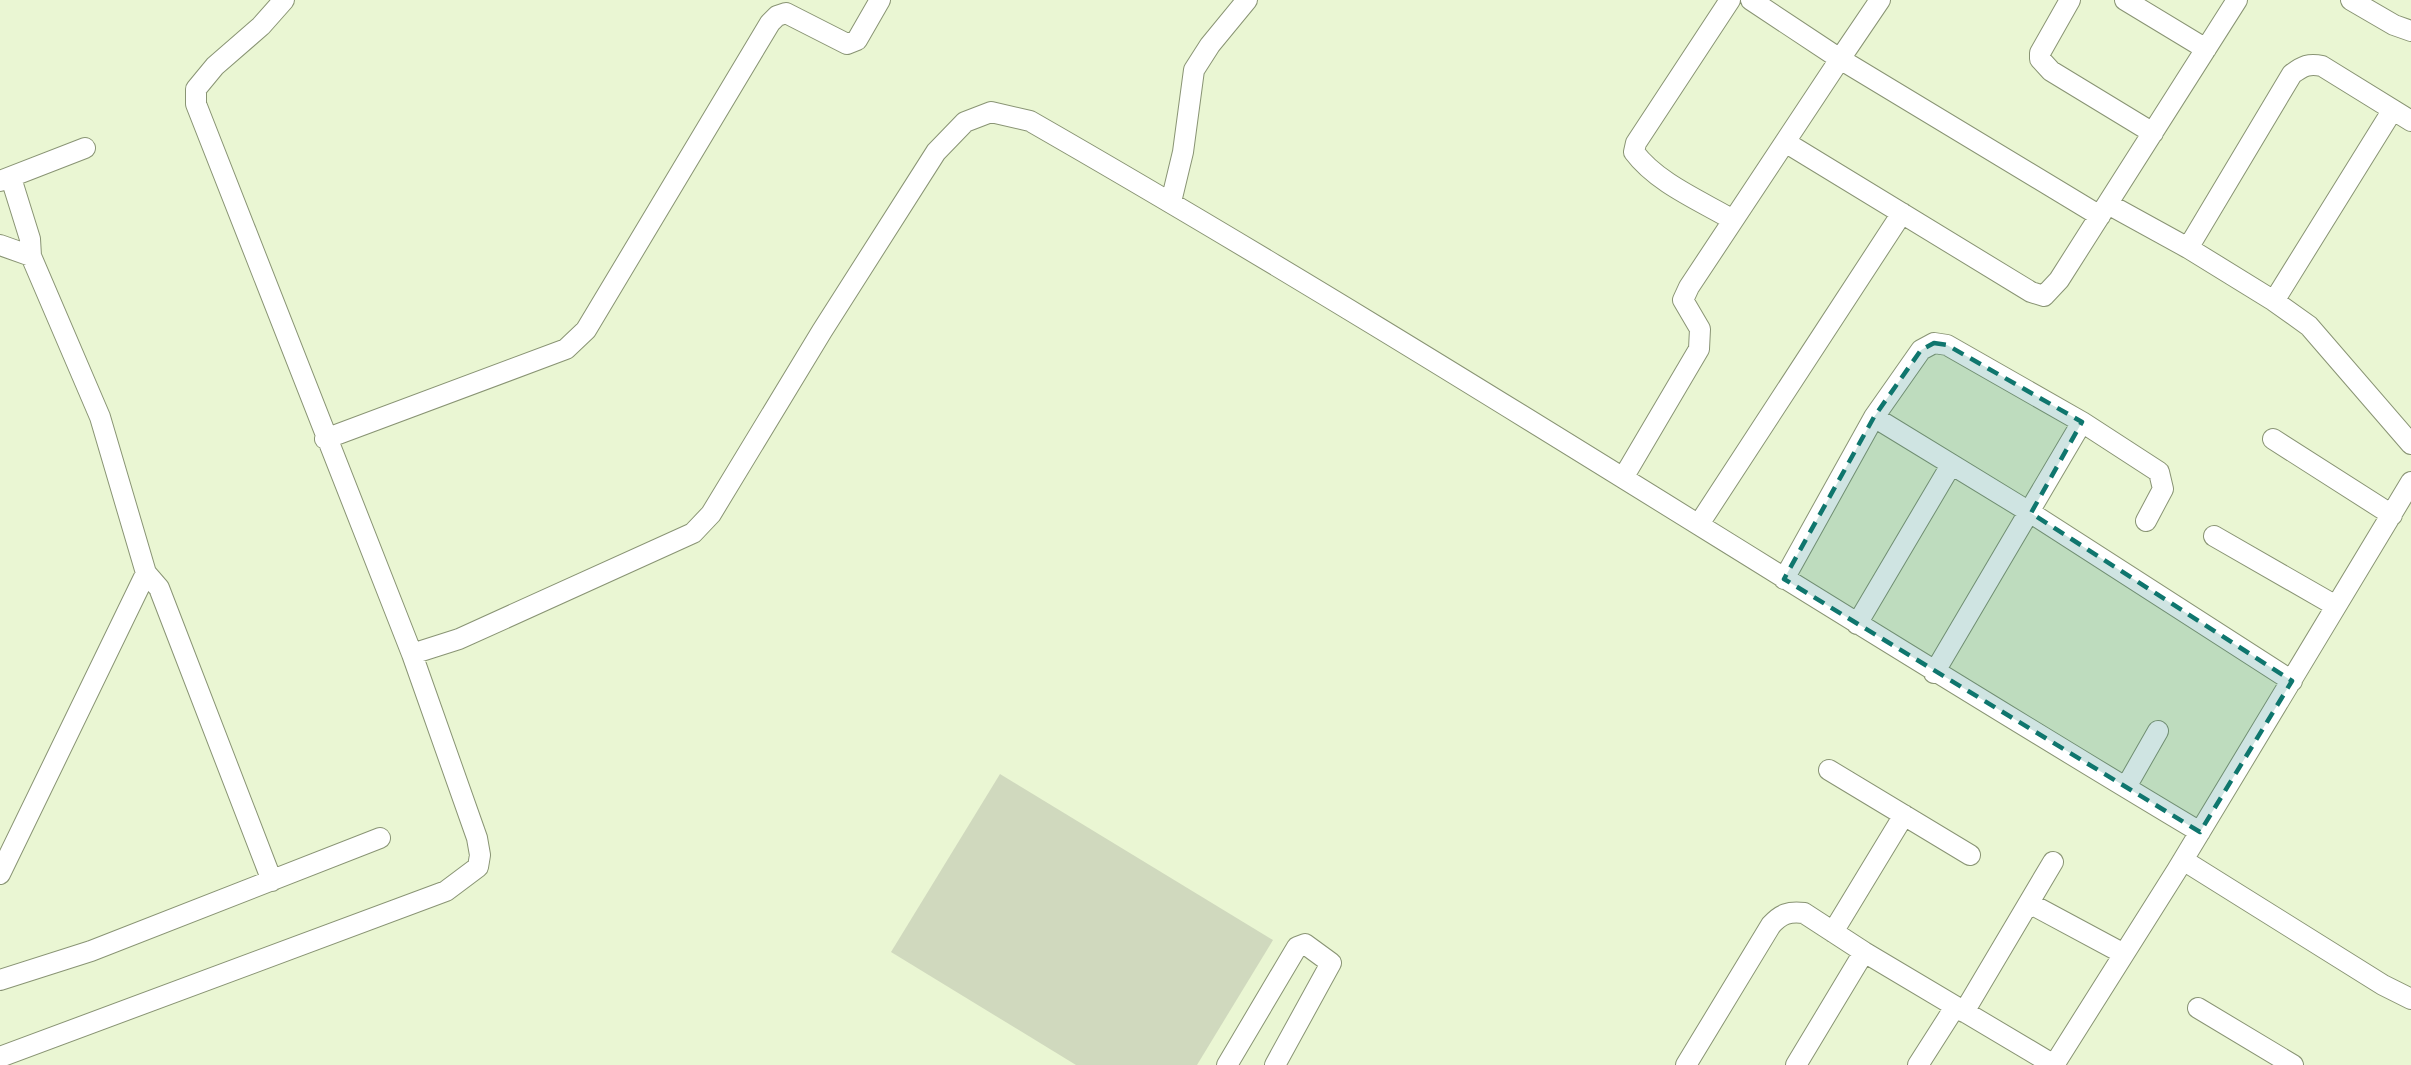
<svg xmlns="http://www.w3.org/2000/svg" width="2411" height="1065" viewBox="0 0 2411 1065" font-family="'Titillium Web',sans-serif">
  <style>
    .green { fill: #d0d9be }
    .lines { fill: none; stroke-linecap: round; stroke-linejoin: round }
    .minor-casing { stroke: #899474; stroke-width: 22 }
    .minor { stroke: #fff; stroke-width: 20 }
    .marked { fill: #0f766e; fill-opacity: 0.2; stroke: #0f766e; stroke-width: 4.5; stroke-dasharray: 12 8; stroke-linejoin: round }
  </style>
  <rect width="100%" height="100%" fill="#eaf6d3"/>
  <!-- green -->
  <path class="green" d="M1000,774L1273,940L1197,1065H1076L891,952Z"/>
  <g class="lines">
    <defs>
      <path id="minor" d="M1730,0L1636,143L1634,152C1657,183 1701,201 1733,220
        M1880,0L1840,59L2100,216
        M2070,0L2040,53V59L2051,71L2153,133
        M2125,0L2206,49
        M2351,0L2394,25L2411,31
        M1785,142L2031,292L2044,296L2059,280L2237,0
        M11,178L30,239L31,256L100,417L146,573L159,588L272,881
        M0,181L85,148
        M1171,202L1183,152L1194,70L1210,45L1247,0
        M2108,204L2188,248L2274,301L2309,326L2411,444
        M0,245L31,256
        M2188,248L2292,74C2303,66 2309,63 2322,66L2411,121
        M2274,301L2392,111
        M1874,417L2031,513L2292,681
        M325,439L566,349L586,330L770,23L777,16L786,13L847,44L857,40L880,0
        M2273,439L2392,515
        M1623,478L1699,349L1700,329L1683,300L1689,287L1840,59L1751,0
        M1699,524L1902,213
        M2214,536L2336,606
        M1784,579L1874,417L1921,350L1934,343L1947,345L2082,422L2159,472L2163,489L2146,521
        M1857,624L1951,465
        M412,654L459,639L693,533L711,514L822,331L936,152L965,122L991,112L1030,121C1426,348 1808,598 2200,832
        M1934,673L2082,422
        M1829,770L1970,855
        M2126,787L2158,731
        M2183,860L2383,985L2411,999
        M0,874L146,573
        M2029,903L2124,954
        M1833,932L1904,815
        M0,980L91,951L380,838
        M2198,1008L2293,1065
        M1964,1012L2053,862
        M0,1057L446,891L478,867L480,855L477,838L412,654L196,104V89L215,66L261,26L284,0
        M1227,1065L1297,947L1305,944L1331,963L1275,1065
        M1686,1065L1771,925C1781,914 1789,911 1804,913L1864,952L2054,1065
        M1796,1065L1864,952
        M1918,1065L1955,1007
        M2054,1065L2177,870L2411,482"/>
    </defs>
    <!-- minor casing -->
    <use href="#minor" class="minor-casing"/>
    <!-- minor -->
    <use href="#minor" class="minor"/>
  </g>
  <!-- marked area -->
  <path class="marked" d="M1934,343L1947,345L2082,422L2031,513L2292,681L2200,832L1784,579L1874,417L1921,350Z"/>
</svg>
